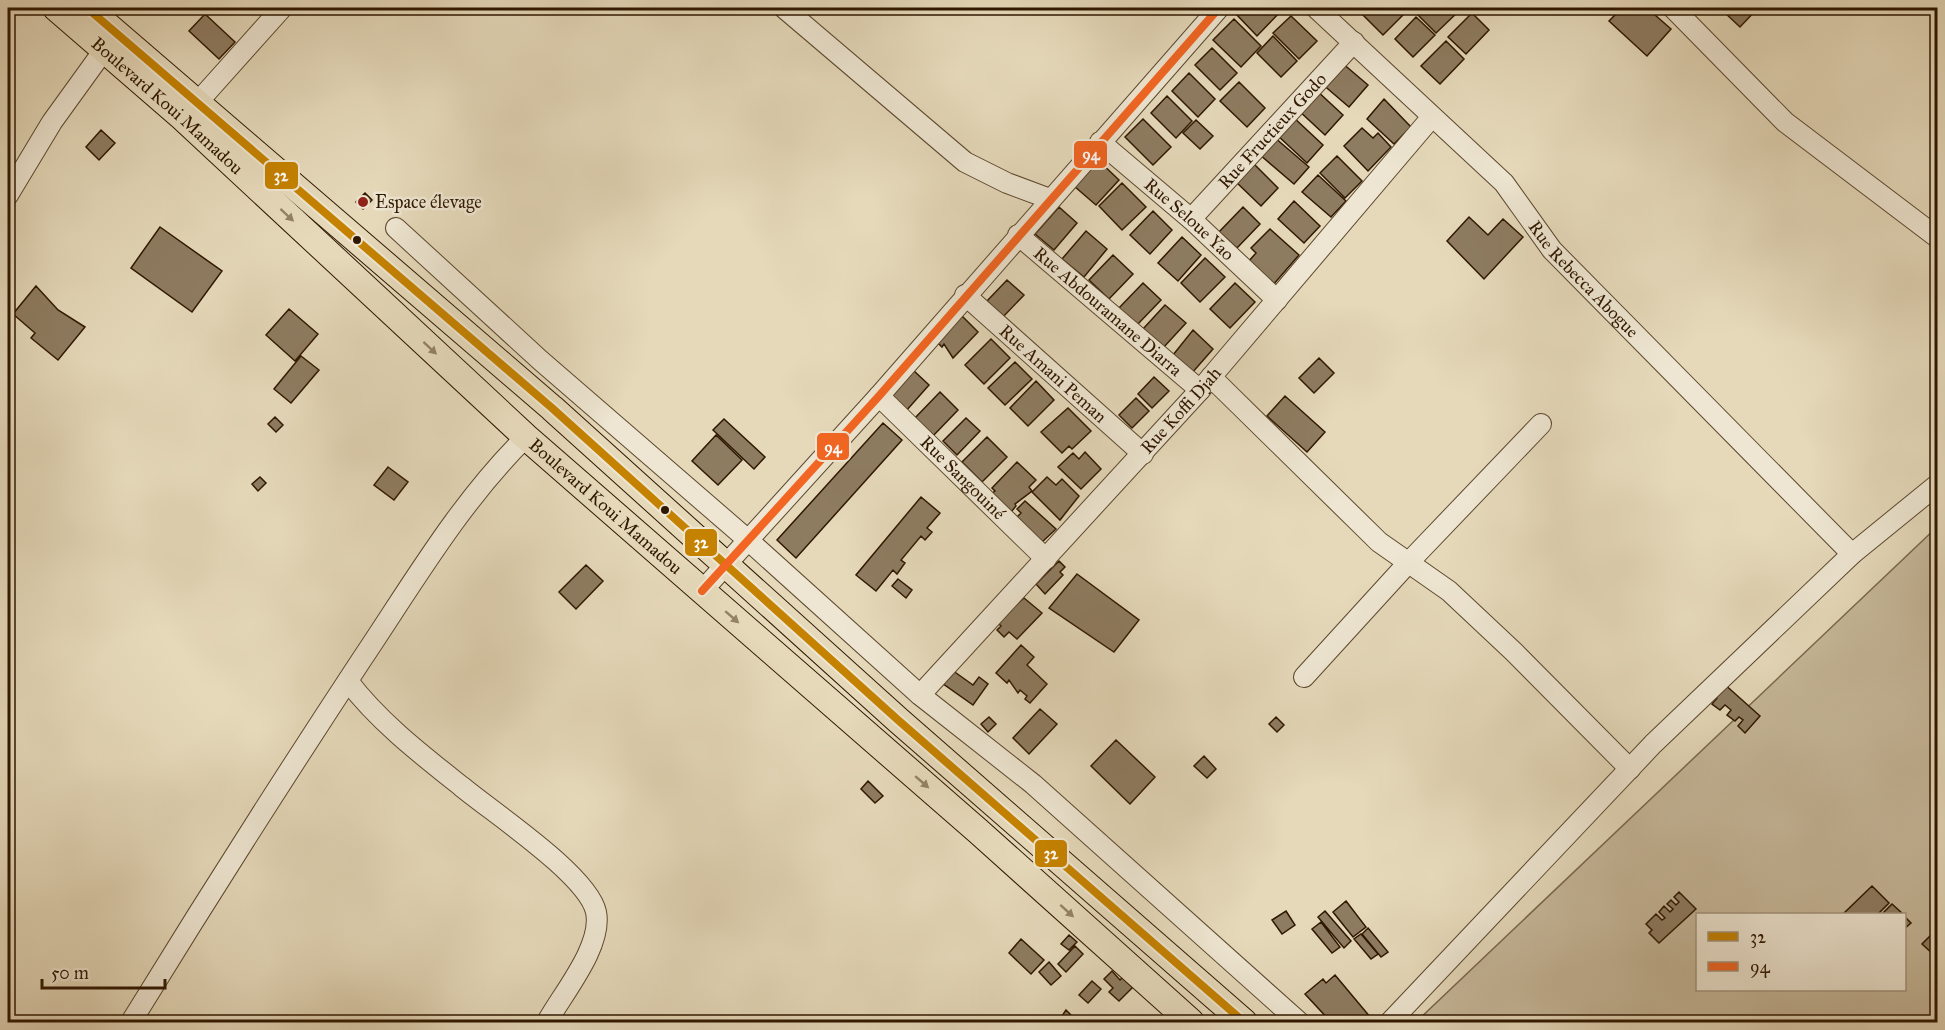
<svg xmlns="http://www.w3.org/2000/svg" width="1945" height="1030" viewBox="0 0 1945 1030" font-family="'IM FELL Great Primer',serif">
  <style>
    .green { fill: #c6b89a; stroke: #7a684d; stroke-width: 1.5; fill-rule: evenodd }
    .building { fill: #8e7c61; stroke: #2f1700; stroke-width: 1.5 }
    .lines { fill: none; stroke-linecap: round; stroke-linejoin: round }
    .minor-casing { stroke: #5c482e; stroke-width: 22 }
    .major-casing { stroke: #2f1700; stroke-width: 28 }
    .minor { stroke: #eee6d2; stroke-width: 20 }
    .major { stroke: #e5d9ba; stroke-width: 26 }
    .bus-1-casing { stroke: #eee6d2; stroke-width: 12 }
    .bus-2-casing { stroke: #eee6d2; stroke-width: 12 }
    .bus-1 { stroke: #c58200; stroke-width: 8 }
    .bus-2 { stroke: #f26522; stroke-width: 8 }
    .oneway { fill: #938266 }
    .poi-dot { fill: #8f2418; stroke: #eee6d2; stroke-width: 2 }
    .bus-dot { fill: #2f1700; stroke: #eee6d2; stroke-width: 2 }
    .labels { text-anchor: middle; stroke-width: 5; stroke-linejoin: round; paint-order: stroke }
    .street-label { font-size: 18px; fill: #2f1700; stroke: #eee6d2 }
    .poi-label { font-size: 18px; fill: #2f1700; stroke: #eee6d2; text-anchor: start }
    .line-badge { stroke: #eee6d2; stroke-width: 2 }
    .badge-label { font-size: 16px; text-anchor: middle; font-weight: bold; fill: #fff }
  </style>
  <rect width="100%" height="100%" fill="#e5d9ba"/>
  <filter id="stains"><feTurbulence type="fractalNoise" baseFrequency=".00333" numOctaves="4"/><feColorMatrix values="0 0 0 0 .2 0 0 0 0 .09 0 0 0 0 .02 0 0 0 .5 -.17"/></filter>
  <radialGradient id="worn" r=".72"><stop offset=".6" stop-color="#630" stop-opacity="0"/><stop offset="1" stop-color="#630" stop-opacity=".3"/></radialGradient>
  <!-- green -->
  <path class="green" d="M1937,527V1022H1416ZM1698,914H1904V990H1698Z"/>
  <!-- building -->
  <path class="building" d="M1245,8H1277L1281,11L1257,36L1237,15Z
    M1371,8H1410L1383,35L1363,15Z
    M1425,8H1462L1436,33L1418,15Z
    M1622,8H1647L1671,29L1647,56L1609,21Z
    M1728,8H1758L1740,27L1724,12Z
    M1472,13L1489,30L1466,54L1448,37Z
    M205,14L235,42L219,59L189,31Z
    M1291,16L1317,41L1299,59L1273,33Z
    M1416,17L1435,35L1413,57L1395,39Z
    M1234,19L1261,46L1241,67L1213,40Z
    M1273,36L1297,61L1281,77L1257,53Z
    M1446,41L1464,59L1440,84L1421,66Z
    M1212,48L1237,73L1220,90L1195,65Z
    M1341,62L1368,85L1349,107L1321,83Z
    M1189,73L1215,99L1198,117L1172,91Z
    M1239,82L1265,108L1247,127L1220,101Z
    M1315,89L1343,115L1325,135L1297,109Z
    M1167,96L1192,121L1176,138L1151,113Z
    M1384,99L1411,127L1394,144L1367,119Z
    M1292,116L1323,145L1307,163L1275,133Z
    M1143,119L1171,147L1153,165L1125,137Z
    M1196,120L1213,136L1200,149L1183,133Z
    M1362,128L1373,138L1378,133L1391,147L1368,171L1344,146Z
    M101,130L115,143L99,160L86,147Z
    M1274,137L1309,167L1294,184L1259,154Z
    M1337,156L1362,181L1345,198L1320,173Z
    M1098,160L1119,180L1096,205L1074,186Z
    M1252,162L1278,188L1261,206L1234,180Z
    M1318,175L1346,201L1331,217L1302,192Z
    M1122,183L1146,207L1122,230L1099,206Z
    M365,193L372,200L363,209L356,202Z
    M1294,201L1320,226L1304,243L1278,219Z
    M1059,207L1077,223L1054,250L1035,234Z
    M1243,207L1260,224L1237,248L1219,232Z
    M1153,211L1172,230L1150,254L1130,235Z
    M1469,217L1488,235L1503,219L1523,237L1484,279L1447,241Z
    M160,227L222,271L192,312L131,268Z
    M1270,229L1299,255L1273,285L1248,262L1256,253L1251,248Z
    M1086,231L1107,249L1084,277L1062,259Z
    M1182,237L1201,255L1178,281L1158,263Z
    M1113,255L1133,274L1109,299L1089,280Z
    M1205,258L1225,277L1200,302L1181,283Z
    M1007,280L1024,295L1003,317L987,301Z
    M1143,283L1161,300L1136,326L1118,309Z
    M1235,283L1255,302L1230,328L1210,309Z
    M36,286L58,310L85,327L58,360L31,338L35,333L13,314Z
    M1165,305L1186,323L1163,348L1143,329Z
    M289,309L318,334L295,361L266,335Z
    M962,316L978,332L953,358L944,344L942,347L936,341Z
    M1193,330L1213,349L1192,373L1173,355Z
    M991,339L1010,358L984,384L965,365Z
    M301,356L319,370L291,403L274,389Z
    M1319,358L1334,373L1314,393L1299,378Z
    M1015,362L1032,379L1005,405L988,388Z
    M913,370L929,385L906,411L890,396Z
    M1154,377L1169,391L1152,408L1138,394Z
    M1036,381L1054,400L1028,426L1010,408Z
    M940,392L958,410L932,437L914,419Z
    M1285,396L1325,432L1307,452L1267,416Z
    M1136,398L1149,411L1132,428L1119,415Z
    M1068,408L1091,431L1072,449L1069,446L1062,453L1041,432Z
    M275,417L283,425L276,432L268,424Z
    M966,418L980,431L957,455L943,441Z
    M724,419L765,457L754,469L713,430Z
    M883,423L902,440L796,558L777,540Z
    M716,435L742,460L718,485L692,461Z
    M987,437L1007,457L982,482L962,462Z
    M1085,452L1101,469L1081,489L1058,467L1073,453L1079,459Z
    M1017,462L1036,480L1029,487L1032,491L1015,504L1016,506L1011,512L991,494L995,491L992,488Z
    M388,467L408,482L394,500L374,485Z
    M260,477L266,483L258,491L252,484Z
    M1047,477L1056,485L1062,479L1079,496L1060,520L1032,492Z
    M921,497L940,513L927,528L932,532L925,540L921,536L901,560L905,563L897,574L893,570L876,591L856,575Z
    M1025,501L1056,529L1042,542L1016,518L1021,513L1017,509Z
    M1059,561L1065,567L1060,572L1063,575L1045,594L1036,584Z
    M586,565L603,581L576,609L559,592Z
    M1077,574L1139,620L1114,652L1049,608Z
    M898,579L912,590L906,598L892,586Z
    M1024,598L1042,613L1017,639L1009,632L1004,637L997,630L1001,626L997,622Z
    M1021,645L1034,657L1027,665L1047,684L1030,703L1025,699L1027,696L1020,690L1018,693L1009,680L1007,683L996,673Z
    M952,670L973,685L979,677L988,684L973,705L942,683Z
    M1722,682L1760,716L1745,733L1738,726L1743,720L1739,717L1735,721L1727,715L1731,710L1725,705L1720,710L1712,704L1717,698L1712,694Z
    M1040,709L1057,724L1029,754L1013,738Z
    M989,717L996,724L988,732L981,724Z
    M1276,717L1284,725L1277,732L1269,724Z
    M1116,740L1155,777L1130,804L1091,766Z
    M1204,756L1216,769L1207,778L1194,766Z
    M868,781L883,796L875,803L861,789Z
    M1872,886L1889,903L1878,914H1843Z
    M1679,892L1696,909L1659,943L1649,933L1652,930L1646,924L1656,914L1662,920L1665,918L1659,912L1664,906L1670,912L1673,909L1667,904L1671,900L1676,905L1679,902L1674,897Z
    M1346,901L1366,927L1353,937L1333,912Z
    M1892,904L1903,914H1882Z
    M1286,911L1295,925L1282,934L1272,920Z
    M1325,911L1351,941L1344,948L1318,917Z
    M1904,916L1911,923L1904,929Z
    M1321,922L1340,947L1332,953L1312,929Z
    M1368,928L1388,952L1381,957L1362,934Z
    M1938,928V951L1934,955L1922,944Z
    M1361,934L1378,954L1371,959L1354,939Z
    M1069,935L1077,942L1069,950L1061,944Z
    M1021,939L1044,960L1031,974L1009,953Z
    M1075,946L1083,954L1066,972L1058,964Z
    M1049,962L1061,976L1051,985L1039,972Z
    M1112,971L1120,980L1127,973L1137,983L1119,1001L1109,992L1113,988L1104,979Z
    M1335,975L1371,1018L1366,1022H1331L1305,994L1323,979L1326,983Z
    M1092,981L1101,989L1088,1003L1079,995Z
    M1066,1010L1078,1022H1063L1060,1019Z"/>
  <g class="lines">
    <defs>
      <g id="minor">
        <path d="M784,8L965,162L1007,183L1050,199"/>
        <path id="s1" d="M1316,8L1504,183L1552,250L1852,554"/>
        <path d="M1673,8L1785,122L1938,238"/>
        <path d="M197,103L282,8"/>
        <path id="s2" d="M1100,142L1191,219L1277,300"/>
        <path d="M8,195L52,122L104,50"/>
        <path id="s3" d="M1191,219L1354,42"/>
        <path d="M396,228L540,360L748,540L920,695L1033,784L1299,1022"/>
        <path id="s4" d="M1018,235L1200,390"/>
        <path id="s5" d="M965,295L1143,454"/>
        <path d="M1211,377L1379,542L1449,591L1514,652L1630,769"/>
        <path id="s6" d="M879,396L1046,559"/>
        <path d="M702,591L879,396L1219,8"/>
        <path d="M1304,677L1408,563L1541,424"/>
        <path d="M348,681C378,721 422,755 461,786C492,812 588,875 596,912C603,946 563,993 547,1022"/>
        <path id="s7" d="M920,695L1200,390L1431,118"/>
        <path d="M131,1022C206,900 283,779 362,659C413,583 460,502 526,437"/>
        <path d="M1390,1022L1653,744L1852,554L1938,484"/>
      </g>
      <g id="major">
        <path id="s8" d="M56,8L183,118L526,437L978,831L1191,1022"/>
        <path d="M87,8L552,408L898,720L1244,1022"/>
      </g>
    </defs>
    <!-- minor casing -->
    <use href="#minor" class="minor-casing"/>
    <!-- major casing -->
    <use href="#major" class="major-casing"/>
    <!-- minor -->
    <use href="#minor" class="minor"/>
    <!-- major -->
    <use href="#major" class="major"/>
    <defs>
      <path id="bus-1" d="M87,8L552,408L898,720L1244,1022"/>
      <path id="bus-2" d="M702,591L879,396L1219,8"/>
    </defs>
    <!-- bus-1 casing -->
    <use href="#bus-1" class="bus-1-casing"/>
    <!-- bus-2 casing -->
    <use href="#bus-2" class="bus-2-casing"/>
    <!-- bus-1 -->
    <use href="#bus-1" class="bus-1"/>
    <!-- bus-2 -->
    <use href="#bus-2" class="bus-2"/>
  </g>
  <!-- one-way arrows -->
  <defs><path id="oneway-solid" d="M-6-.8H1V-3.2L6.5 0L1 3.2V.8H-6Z" transform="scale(1.5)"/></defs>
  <g class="oneway">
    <use href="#oneway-solid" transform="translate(287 215) rotate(43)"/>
    <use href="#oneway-solid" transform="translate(430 348) rotate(43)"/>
    <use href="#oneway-solid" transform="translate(732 617) rotate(41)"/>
    <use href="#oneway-solid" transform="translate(922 782) rotate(41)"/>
    <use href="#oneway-solid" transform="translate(1067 911) rotate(42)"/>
  </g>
  <!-- markers -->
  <circle class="poi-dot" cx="363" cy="202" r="6"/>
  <g class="bus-dot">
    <circle cx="357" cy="240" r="5"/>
    <circle cx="665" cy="510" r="5"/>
  </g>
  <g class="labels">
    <!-- street labels -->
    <g class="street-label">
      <text dy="6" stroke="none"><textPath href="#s8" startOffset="148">Boulevard Koui Mamadou</textPath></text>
      <text dy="6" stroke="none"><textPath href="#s3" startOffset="120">Rue Fructieux Godo</textPath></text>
      <text dy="6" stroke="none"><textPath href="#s2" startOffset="118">Rue Seloue Yao</textPath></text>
      <text dy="6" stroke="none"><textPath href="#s1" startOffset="382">Rue Rebecca Abogue</textPath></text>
      <text dy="6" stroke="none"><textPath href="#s4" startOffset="118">Rue Abdouramane Diarra</textPath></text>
      <text dy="6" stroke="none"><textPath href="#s5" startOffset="118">Rue Amani Peman</textPath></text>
      <text dy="6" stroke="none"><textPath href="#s7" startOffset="386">Rue Koffi Djah</textPath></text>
      <text dy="6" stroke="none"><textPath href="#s6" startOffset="117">Rue Sangouiné</textPath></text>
      <text dy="6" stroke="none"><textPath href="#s8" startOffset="742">Boulevard Koui Mamadou</textPath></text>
    </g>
    <!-- poi labels -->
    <g class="poi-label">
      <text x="375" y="208">Espace élevage</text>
    </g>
  </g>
  <g class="line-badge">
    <rect x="1073" y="140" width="35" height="29" rx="6" fill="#f26522"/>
    <rect x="264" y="161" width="35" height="29" rx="6" fill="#c58200"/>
    <rect x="816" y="432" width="34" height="29" rx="6" fill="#f26522"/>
    <rect x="684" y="528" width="34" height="29" rx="6" fill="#c58200"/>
    <rect x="1034" y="839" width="34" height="29" rx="6" fill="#c58200"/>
  </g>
  <g class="badge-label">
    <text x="1091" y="160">94</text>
    <text x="281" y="181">32</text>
    <text x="833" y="453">94</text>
    <text x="701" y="548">32</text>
    <text x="1051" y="859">32</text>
  </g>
  <!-- margin -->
  <rect width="1945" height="1030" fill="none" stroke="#e5d9ba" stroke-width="30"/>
  <rect x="9" y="9" width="1927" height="1012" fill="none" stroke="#2f1700" stroke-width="3"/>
  <rect x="15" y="15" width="1915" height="1000" fill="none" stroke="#2f1700" stroke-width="1.5"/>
  <!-- legend -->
  <rect x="1696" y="913" width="210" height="78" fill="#eee6d2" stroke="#a2937e" stroke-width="1.5"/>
  <rect x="1708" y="932" width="30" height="9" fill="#c58200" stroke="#a2937e" stroke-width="1.5"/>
  <text x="1750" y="943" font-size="18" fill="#2f1700">32</text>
  <rect x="1708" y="962" width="30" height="9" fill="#f26522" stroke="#a2937e" stroke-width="1.5"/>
  <text x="1750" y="973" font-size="18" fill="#2f1700">94</text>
  <!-- scale -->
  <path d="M42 979v9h123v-9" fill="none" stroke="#2f1700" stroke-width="3"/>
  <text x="51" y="979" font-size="18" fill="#2f1700" stroke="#eee6d2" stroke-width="4.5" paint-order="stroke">50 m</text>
  <rect width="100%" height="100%" filter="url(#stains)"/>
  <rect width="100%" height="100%" fill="url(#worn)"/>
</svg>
